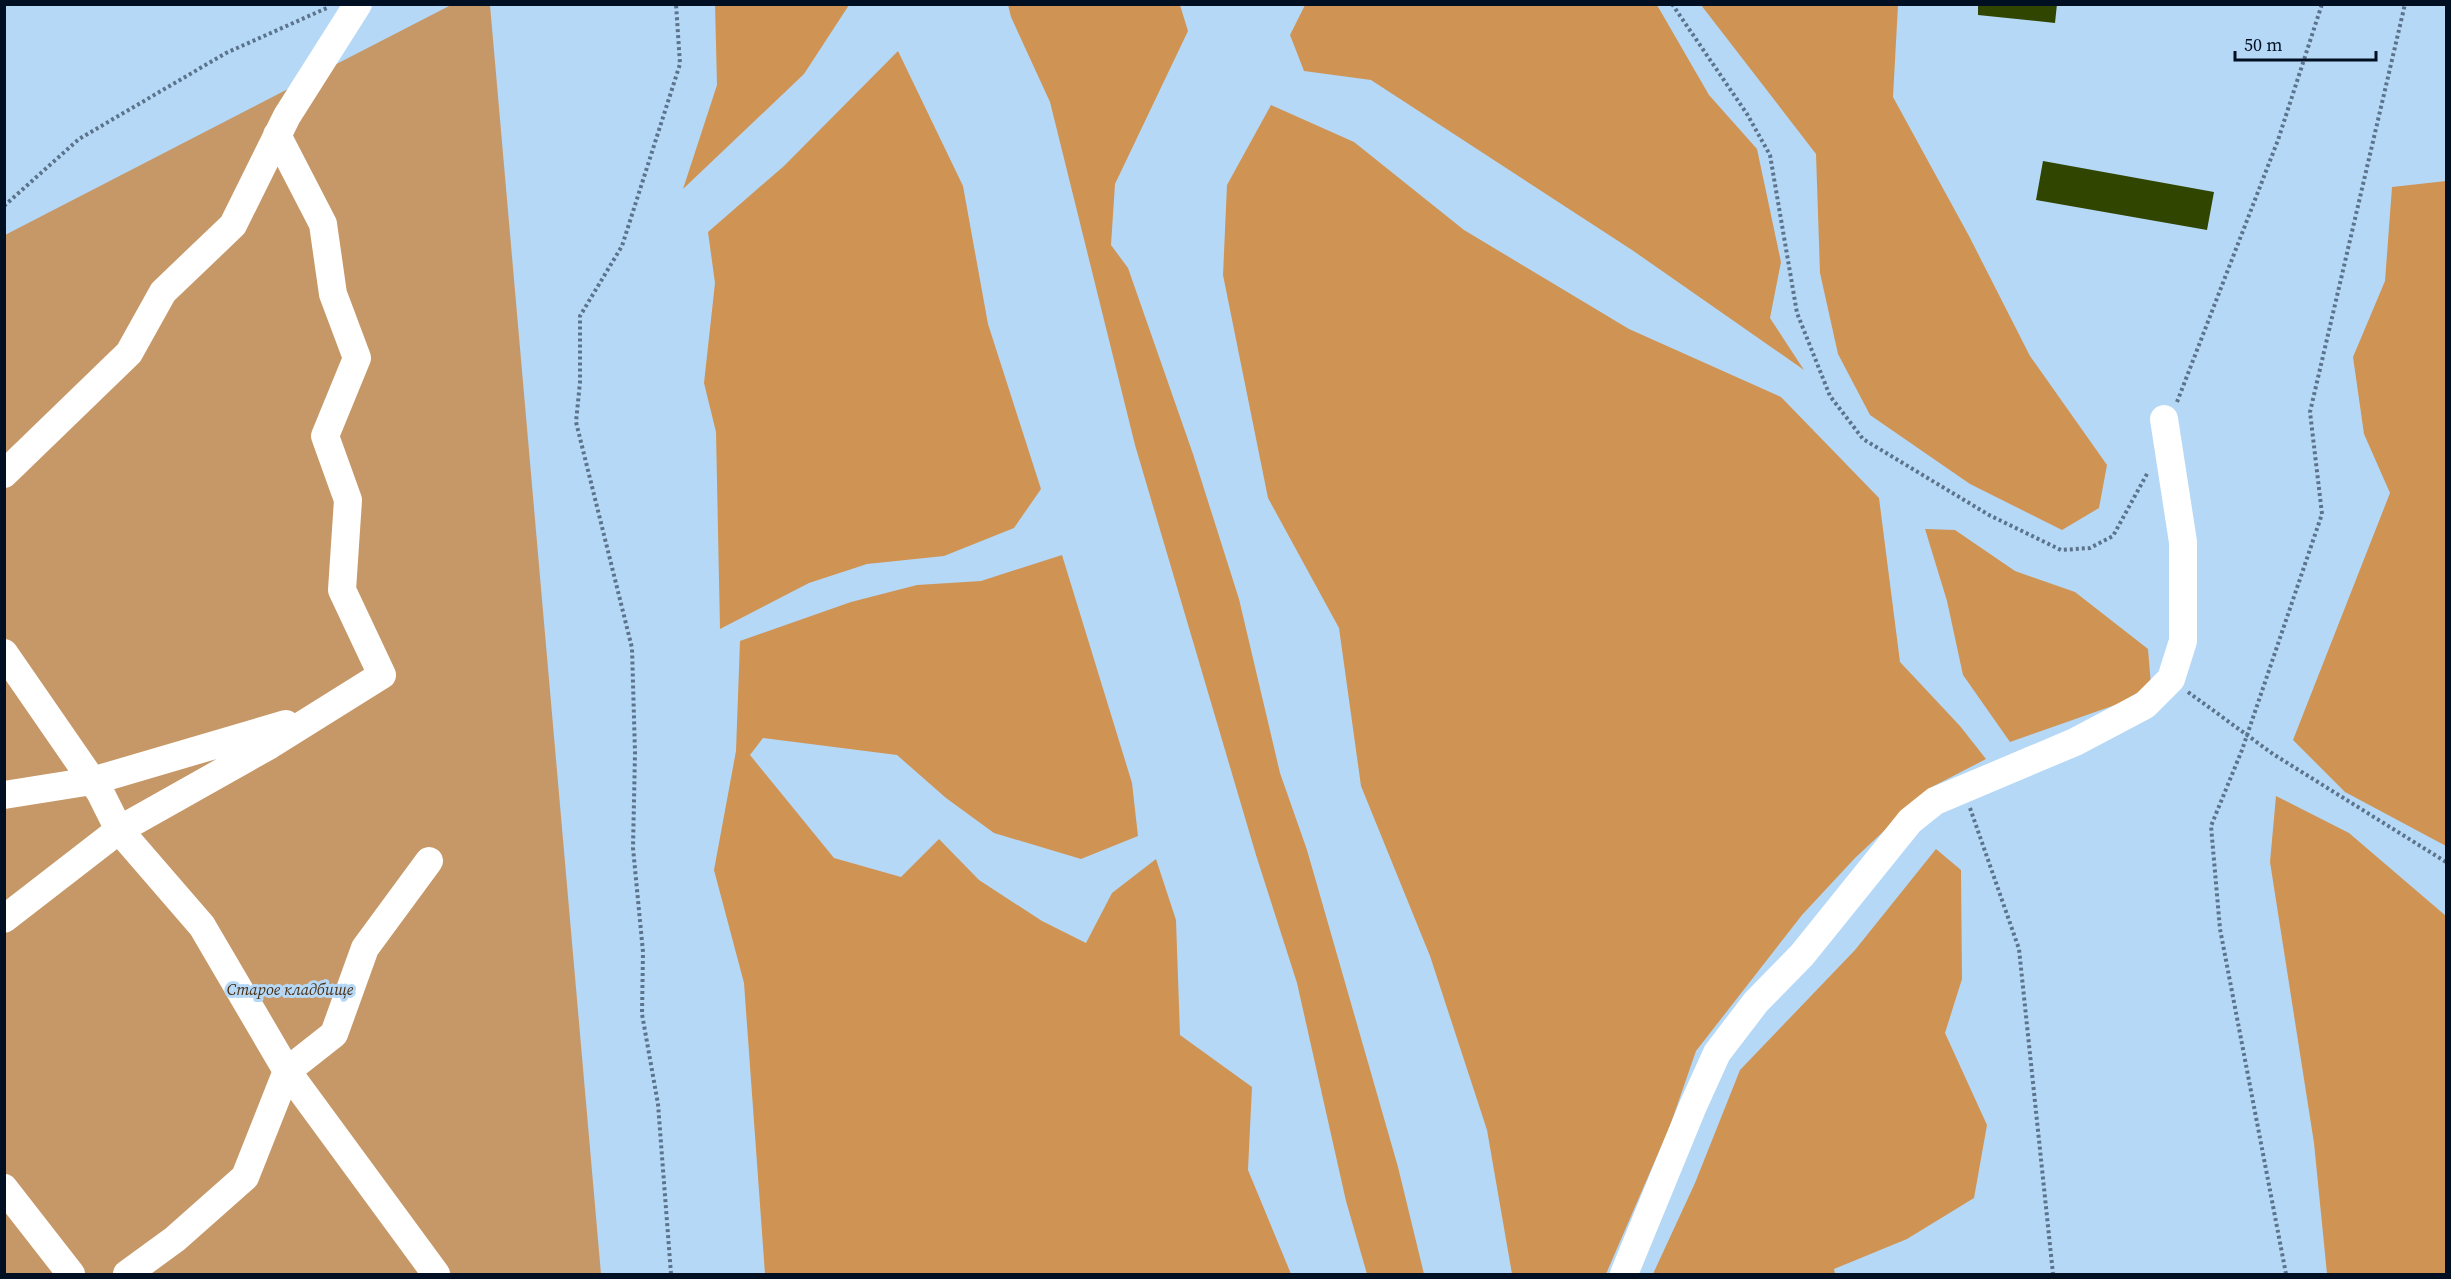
<svg xmlns="http://www.w3.org/2000/svg" width="2451" height="1279" viewBox="0 0 2451 1279" font-family="'Source Serif 4',serif">
  <style>
    .green { fill: #c69868 }
    .forest { fill: #cf9453 }
    .building { fill: #304600 }
    .lines { fill: none; stroke-linecap: round; stroke-linejoin: round }
    .path { stroke: #5b748c; stroke-width: 4; stroke-dasharray: 3 3; stroke-linecap: butt }
    .minor { stroke: #fff; stroke-width: 28 }
    .labels { text-anchor: middle; stroke-width: 6; stroke-linejoin: round; paint-order: stroke }
    .park-label { font-size: 16px; font-style: italic; fill: #493014; stroke: #b6d8f7 }
  </style>
  <rect width="100%" height="100%" fill="#b6d8f7"/>
  <!-- green -->
  <path class="green" d="M451,5H490L601,1274H5V235Z"/>
  <!-- forest -->
  <path class="forest" d="M715,4L849,5L804,74L683,189L717,85Z
    M1180,5L1188,31L1115,184L1111,245L1128,268L1193,454L1239,599L1280,773L1307,850L1398,1167L1424,1274H1367L1346,1201L1297,983L1256,855L1135,445L1050,102L1011,17L1008,5Z
    M1305,5H1657L1709,95L1757,149L1781,262L1770,318L1804,370L1632,250L1371,80L1304,71L1290,35Z
    M1701,5H1898L1893,97L1969,236L2030,356L2107,465L2099,508L2062,530L1970,484L1870,415L1838,354L1820,273L1816,154Z
    M898,51L963,186L988,324L1041,489L1014,528L944,556L867,564L809,583L720,629L716,432L704,383L715,283L708,232L784,166Z
    M1271,105L1354,142L1464,230L1629,329L1781,397L1879,498L1900,662L1960,726L1986,759L1930,788L1855,858L1802,915L1696,1051L1670,1126L1606,1274H1512L1487,1130L1430,956L1361,786L1339,628L1268,498L1223,275L1227,185Z
    M2446,181V846L2345,792L2293,740L2390,493L2364,434L2353,357L2385,281L2392,187Z
    M1925,529L1955,530L2015,571L2075,592L2148,649L2151,685L2118,704L2010,742L1963,675L1947,601Z
    M1062,555L1132,783L1138,836L1081,859L994,833L946,798L897,755L763,738L750,755L834,858L901,877L939,839L979,880L1042,921L1086,943L1112,893L1156,859L1176,920L1180,1035L1252,1087L1248,1170L1291,1274H765L744,983L714,870L736,751L740,641L851,602L917,585L981,581Z
    M2276,796L2349,833L2446,916V1274H2327L2314,1143L2270,862Z
    M1936,849L1961,870L1962,979L1945,1033L1987,1125L1974,1198L1907,1239L1834,1269L1835,1274H1653L1695,1183L1740,1070L1855,950Z"/>
  <!-- building -->
  <path class="building" d="M1978,4H2057L2055,23L1978,15Z
    M2043,161L2214,192L2207,230L2036,200Z"/>
  <g class="lines">
    <!-- path -->
    <path class="path" d="M1672,4L1747,114L1770,155L1797,313L1830,396L1863,439L1989,515L2061,550L2090,548L2113,536L2148,472
      M4,206L79,139L226,53L329,7
      M2177,402L2278,140L2322,4
      M2188,692L2273,754L2446,862
      M1970,808L2019,949L2053,1274
      M671,1274L658,1104L642,1014L643,952L633,848L635,753L632,648L576,422L580,382V316L622,246L680,64L676,4
      M2286,1274L2220,929L2211,826L2242,750L2322,514L2310,412L2405,4"/>
    <!-- minor -->
    <path class="minor" d="M4,474L129,353L163,292L233,225L287,116L358,4
      M4,653L100,792L119,830L202,926L287,1071L436,1274
      M4,795L92,781L286,724
      M4,919L119,830L270,745L382,675L342,590L348,500L325,436L357,358L333,294L323,224L277,135
      M4,1188L71,1274
      M127,1274L175,1239L245,1177L287,1071L334,1034L365,948L429,861
      M1624,1274L1693,1106L1717,1053L1756,1002L1802,955L1910,821L1935,801L2075,742L2145,705L2171,679L2183,641V542L2164,419"/>
  </g>
  <g class="labels">
    <!-- park labels -->
    <g class="park-label">
      <text x="290" y="995">Старое кладбище</text>
    </g>
  </g>
  <!-- border -->
  <rect width="2451" height="1279" fill="none" stroke="#001022" stroke-width="12"/>
  <!-- scale -->
  <path d="M2235 51v9h141v-9" fill="none" stroke="#001022" stroke-width="3"/>
  <text x="2244" y="51" font-size="18" fill="#001022" stroke="#b6d8f7" stroke-width="4.5" paint-order="stroke">50 m</text>
</svg>
